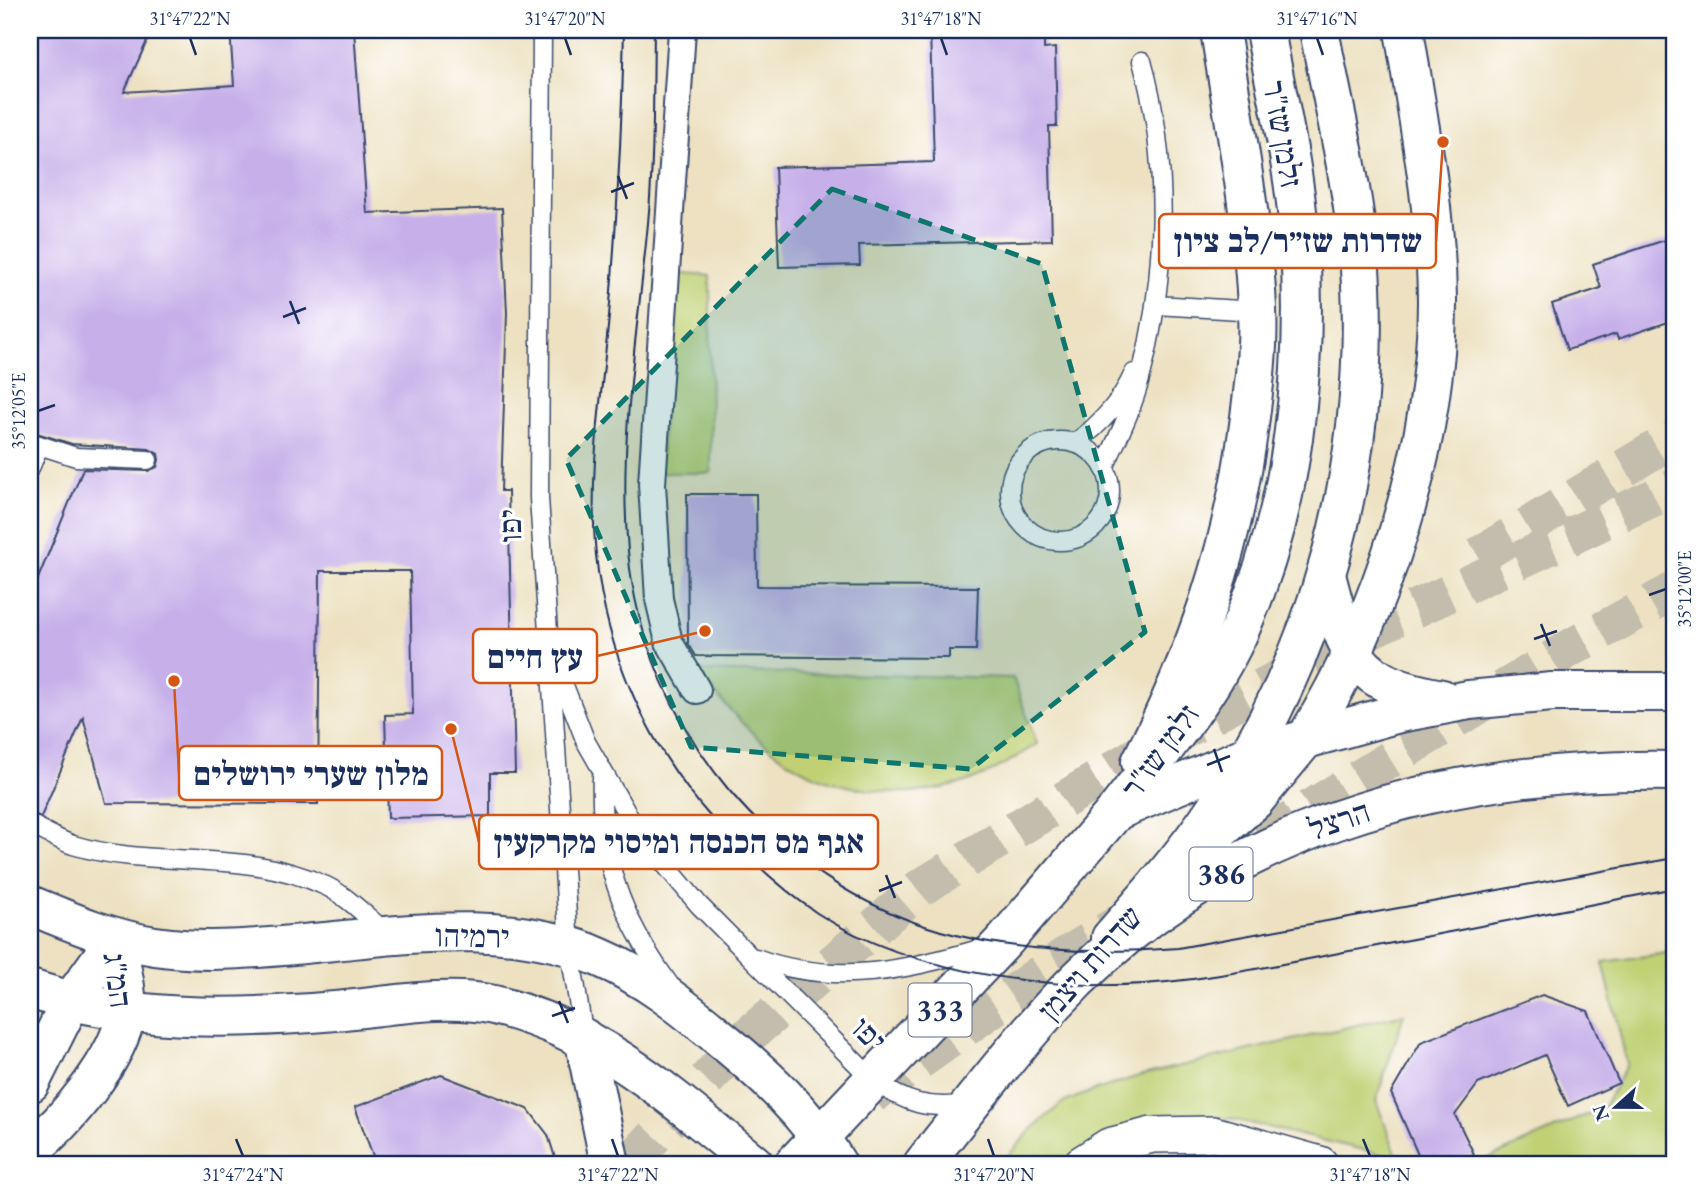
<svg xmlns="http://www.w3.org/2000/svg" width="1704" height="1194" viewBox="0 0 1704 1194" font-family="'EB Garamond','Frank Ruhl Libre',serif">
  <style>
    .green { fill: #c0d073; stroke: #6e8068; stroke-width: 2 }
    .building { fill: #c7b0e9 }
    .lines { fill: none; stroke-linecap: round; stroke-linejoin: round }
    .motorway-tunnel { stroke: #c3bdad; stroke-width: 38; stroke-dasharray: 38 19; stroke-linecap: butt }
    .service-casing { stroke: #3a4a6d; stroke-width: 21 }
    .pedestrian-casing { stroke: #3a4a6d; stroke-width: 30 }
    .minor-casing { stroke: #3a4a6d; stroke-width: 38 }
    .tertiary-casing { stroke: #3a4a6d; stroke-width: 42 }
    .secondary-casing { stroke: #3a4a6d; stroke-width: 42 }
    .primary-casing { stroke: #3a4a6d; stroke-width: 42 }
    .service { stroke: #fff; stroke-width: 18 }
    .pedestrian { stroke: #fff; stroke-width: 26 }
    .minor { stroke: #fff; stroke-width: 35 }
    .tertiary { stroke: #fff; stroke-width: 38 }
    .secondary { stroke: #fff; stroke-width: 38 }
    .primary { stroke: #fff; stroke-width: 38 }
    .tram { stroke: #1b2f5e; stroke-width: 2 }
    .marked { fill: #0f766e; fill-opacity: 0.2; stroke: #0f766e; stroke-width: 5; stroke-dasharray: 14 9; stroke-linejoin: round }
    .ticks { fill: none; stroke: #1b2f5e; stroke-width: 2.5 }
    .labels { text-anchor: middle; stroke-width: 6; stroke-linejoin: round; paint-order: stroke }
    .shield { fill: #fff; stroke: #5f6d8e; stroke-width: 2 }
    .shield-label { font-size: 30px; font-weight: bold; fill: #1b2f5e }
    .street-label { font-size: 32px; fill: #1b2f5e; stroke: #fff }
    .leader { fill: none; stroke: #d45514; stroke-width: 2.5 }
    .callout-dot { fill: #d45514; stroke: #fff; stroke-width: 2.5 }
    .callout { fill: #fff; stroke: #d45514; stroke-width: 2.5 }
    .callout-label { font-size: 33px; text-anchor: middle; font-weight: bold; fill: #1b2f5e }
    .neatline { fill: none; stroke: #1b2f5e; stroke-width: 2.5 }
    .ticks-label { font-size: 18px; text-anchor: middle; fill: #1b2f5e }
  </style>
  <rect width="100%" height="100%" fill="#fff"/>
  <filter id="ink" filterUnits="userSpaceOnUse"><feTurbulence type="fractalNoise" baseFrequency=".0143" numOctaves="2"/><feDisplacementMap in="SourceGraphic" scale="14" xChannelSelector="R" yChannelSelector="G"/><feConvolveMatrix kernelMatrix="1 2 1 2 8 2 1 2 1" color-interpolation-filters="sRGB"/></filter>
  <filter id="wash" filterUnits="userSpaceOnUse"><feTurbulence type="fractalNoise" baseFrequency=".00686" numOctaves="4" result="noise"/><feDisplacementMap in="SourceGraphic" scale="28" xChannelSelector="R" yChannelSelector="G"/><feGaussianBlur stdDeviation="1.57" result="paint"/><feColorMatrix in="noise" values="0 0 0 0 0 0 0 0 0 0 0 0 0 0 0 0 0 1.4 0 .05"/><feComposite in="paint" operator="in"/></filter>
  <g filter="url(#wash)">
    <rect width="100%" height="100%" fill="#ede1c1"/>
    <!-- green -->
    <path class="green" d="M671,273L710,276L711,473H660Z
      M697,671L1013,678L1037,744C1019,755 1001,768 982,776C912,805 824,795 766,745C740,723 719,698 697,671Z
      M1674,952V1164H1476L1604,1107L1627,1064L1603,962Z
      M1404,1014L1376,1101L1398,1158L1228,1118L1164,1121L1071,1164H1001L1031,1130L1062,1103L1087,1093L1142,1075Z"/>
    <g id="blocks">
      <!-- building -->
      <path class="building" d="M30,30H152L124,92L234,85L230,30H354L367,213L502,208L507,313L501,491H508L515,773H490V816L388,818L385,715L413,714L410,571H320L318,804L106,803L83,717L41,817L30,813V598L83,469L148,471L157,467L159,460L158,454L149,449L72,444L30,431Z
        M930,30H1044V49L1055,48L1057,126H1049L1052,240L859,245L860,265L779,267L775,167L934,162Z
        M1674,237V320L1618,339L1616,334L1567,350L1552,304L1601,288L1593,264Z
        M687,494H756L757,586L978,587L976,650H949V658L696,656L688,643Z
        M1542,995L1588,1011L1619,1083L1568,1106L1545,1055L1478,1084L1455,1115L1474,1154L1447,1164H1422L1391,1093L1421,1042Z
        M441,1075L528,1109L548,1135L557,1164H376L355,1107Z"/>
    </g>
  </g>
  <g filter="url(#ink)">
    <use href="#blocks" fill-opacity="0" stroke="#3a4a6d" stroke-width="2"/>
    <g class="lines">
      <!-- motorway-tunnel -->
      <path class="motorway-tunnel" d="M1478,556L1674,438
        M1261,839L1572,647L1674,591
        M872,1095L1065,956L1137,913
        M629,1164L742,1041L920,888L1136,756L1357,636L1674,488"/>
      <defs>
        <path id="service" d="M542,30L539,498L549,647L586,742L637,831L699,905L874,1081C905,1103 929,1110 967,1104
          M1156,305L1257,311
          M1010 491a50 50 0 1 1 100 0a50 50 0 1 1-100 0Z
          M30,442L76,457L148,460
          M1075,443C1100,425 1121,402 1134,373
          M30,468L39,446
          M1104,468C1117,439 1132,410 1140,379C1167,278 1170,161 1142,61
          M551,672L569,946L584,1037
          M602,776C599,859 621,917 669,984
          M30,824C44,831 58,840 73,845C157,870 242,847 326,886C347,896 367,917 385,932
          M756,958C835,987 910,970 989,946"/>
        <path id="pedestrian" d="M682,30L652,484L659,599L669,642L697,690"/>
        <path id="minor" d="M1081,1164L1109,1146L1152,1135L1213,1134L1320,1164"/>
        <path id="tertiary" d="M1307,737C1382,615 1438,442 1437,299C1436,208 1418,119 1404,30
          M1141,762C1197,652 1233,548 1249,425C1254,387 1259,347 1257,309C1253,216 1234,122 1220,30
          M30,905C71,922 111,939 155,946C207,954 262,948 314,943C408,934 511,918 601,958C645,977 683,1007 719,1037C764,1074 808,1114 837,1164
          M30,989C129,1022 232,1020 335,1011C383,1007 447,994 494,1005C601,1031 672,1097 754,1164
          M30,1083L71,1001L116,938
          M30,1150C65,1123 119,1059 126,1013C129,995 119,958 116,938"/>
        <path id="secondary" d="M1116,811C1160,753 1212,694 1241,627C1294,506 1309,364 1299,233C1294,165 1277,97 1265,30
          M1111,938C1148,896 1186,853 1217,806C1320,652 1369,470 1361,285C1357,200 1335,114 1319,30"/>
        <path id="primary" d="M1326,575C1347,656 1355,684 1442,699
          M1159,883L1255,800L1307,737
          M584,1038L610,1164
          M794,1164L1005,940L1116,811L1249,755L1399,713L1469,700L1552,692H1674
          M923,1164C966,1110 1008,1055 1054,1004C1215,828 1443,767 1674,771"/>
      </defs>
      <!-- service casing -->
      <use href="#service" class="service-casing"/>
      <!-- pedestrian casing -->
      <use href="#pedestrian" class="pedestrian-casing"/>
      <!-- minor casing -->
      <use href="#minor" class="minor-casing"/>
      <!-- tertiary casing -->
      <use href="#tertiary" class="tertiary-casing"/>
      <!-- secondary casing -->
      <use href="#secondary" class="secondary-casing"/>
      <!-- primary casing -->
      <use href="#primary" class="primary-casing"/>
      <!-- service -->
      <use href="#service" class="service"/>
      <!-- pedestrian -->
      <use href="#pedestrian" class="pedestrian"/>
      <!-- minor -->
      <use href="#minor" class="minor"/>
      <!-- tertiary -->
      <use href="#tertiary" class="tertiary"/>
      <!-- secondary -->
      <use href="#secondary" class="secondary"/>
      <!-- primary -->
      <use href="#primary" class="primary"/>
      <!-- tram -->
      <path class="tram" d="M624,30C622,126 617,220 609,316C602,395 588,476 596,555C606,654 648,747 714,821C745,855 779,887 817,913C915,977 1070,995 1184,980C1245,973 1305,959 1366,948C1469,928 1572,909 1674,888
        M654,30C653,94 654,159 648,223C638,331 618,442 628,551C644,726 773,882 941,931C1017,953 1100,954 1178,948L1674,858"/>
    </g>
  </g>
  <!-- marked area -->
  <path class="marked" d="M832,189L1042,264L1145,632L971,769L691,747L566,459Z"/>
  <!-- ticks -->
  <path class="ticks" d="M190,38L196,55M565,38L571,55M941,38L947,55M1317,38L1323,55M618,176L627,199M611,192L634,183M290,301L299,324M283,317L306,308M38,411L55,405M1649,595L1666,589M1541,624L1550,646M1534,639L1557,631M1214,749L1222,772M1207,765L1230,756M886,875L895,898M879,891L902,882M559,1001L568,1023M552,1016L575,1008M236,1139L243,1156M612,1139L618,1156M988,1139L994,1156M1363,1139L1370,1156"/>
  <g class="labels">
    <!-- shield labels -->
    <g class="shield">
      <rect x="1189.5" y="847.5" width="63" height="53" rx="5"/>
      <rect x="908.5" y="983.5" width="63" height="53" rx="5"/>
    </g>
    <g class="shield-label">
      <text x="1221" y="884">386</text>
      <text x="940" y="1020">333</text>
    </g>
    <!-- street labels -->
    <g class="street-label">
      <text transform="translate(1283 134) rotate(80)" y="11">זלמן שז"ר</text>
      <text transform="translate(510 526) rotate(-92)" y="11">יפו</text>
      <text transform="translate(1160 751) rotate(-54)" y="11">זלמן שז"ר</text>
      <text transform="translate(1339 820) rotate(-19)" y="11">הרצל</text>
      <text transform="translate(472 936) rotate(1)" y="11">ירמיהו</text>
      <text transform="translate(1090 963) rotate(-49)" y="11">שדרות ויצמן</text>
      <text transform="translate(118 980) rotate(82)" y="11">המ"ג</text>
      <text transform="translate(869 1034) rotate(45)" y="11">יפו</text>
    </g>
  </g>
  <!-- callouts -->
  <path class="leader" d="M1443 142L1436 241M705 631L597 656M174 681L179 773M451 729L479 842"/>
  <g class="callout-dot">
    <circle cx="1443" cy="142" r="7"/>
    <circle cx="705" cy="631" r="7"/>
    <circle cx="174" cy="681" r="7"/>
    <circle cx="451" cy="729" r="7"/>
  </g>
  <g class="callout">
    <rect x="1159" y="214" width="277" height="54" rx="7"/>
    <rect x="473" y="629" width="124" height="54" rx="7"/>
    <rect x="179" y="746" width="263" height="54" rx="7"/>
    <rect x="479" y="815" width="399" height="54" rx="7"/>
  </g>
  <g class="callout-label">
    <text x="1298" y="252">שדרות שז״ר/לב ציון</text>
    <text x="535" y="668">עץ חיים</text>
    <text x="311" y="785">מלון שערי ירושלים</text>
    <text x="679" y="853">אגף מס הכנסה ומיסוי מקרקעין</text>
  </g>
  <!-- margin -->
  <rect width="1704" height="1194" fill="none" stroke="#fff" stroke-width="77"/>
  <!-- north arrow -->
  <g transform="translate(1616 1107) rotate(249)" stroke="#ffffff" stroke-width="5" paint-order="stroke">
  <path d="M0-5L12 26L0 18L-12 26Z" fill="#1b2f5e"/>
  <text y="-10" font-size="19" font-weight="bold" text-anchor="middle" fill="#1b2f5e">N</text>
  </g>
  <rect x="38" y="38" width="1628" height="1118" class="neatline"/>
  <g class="ticks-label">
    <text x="190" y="25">31°47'22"N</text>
    <text x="565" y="25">31°47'20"N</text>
    <text x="941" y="25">31°47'18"N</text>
    <text x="1317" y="25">31°47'16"N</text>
    <text transform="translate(19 411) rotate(-90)" y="6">35°12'05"E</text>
    <text transform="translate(1685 589) rotate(-90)" y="6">35°12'00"E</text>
    <text x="243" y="1181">31°47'24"N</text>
    <text x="618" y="1181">31°47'22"N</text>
    <text x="994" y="1181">31°47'20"N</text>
    <text x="1370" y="1181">31°47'18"N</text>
  </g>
</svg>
